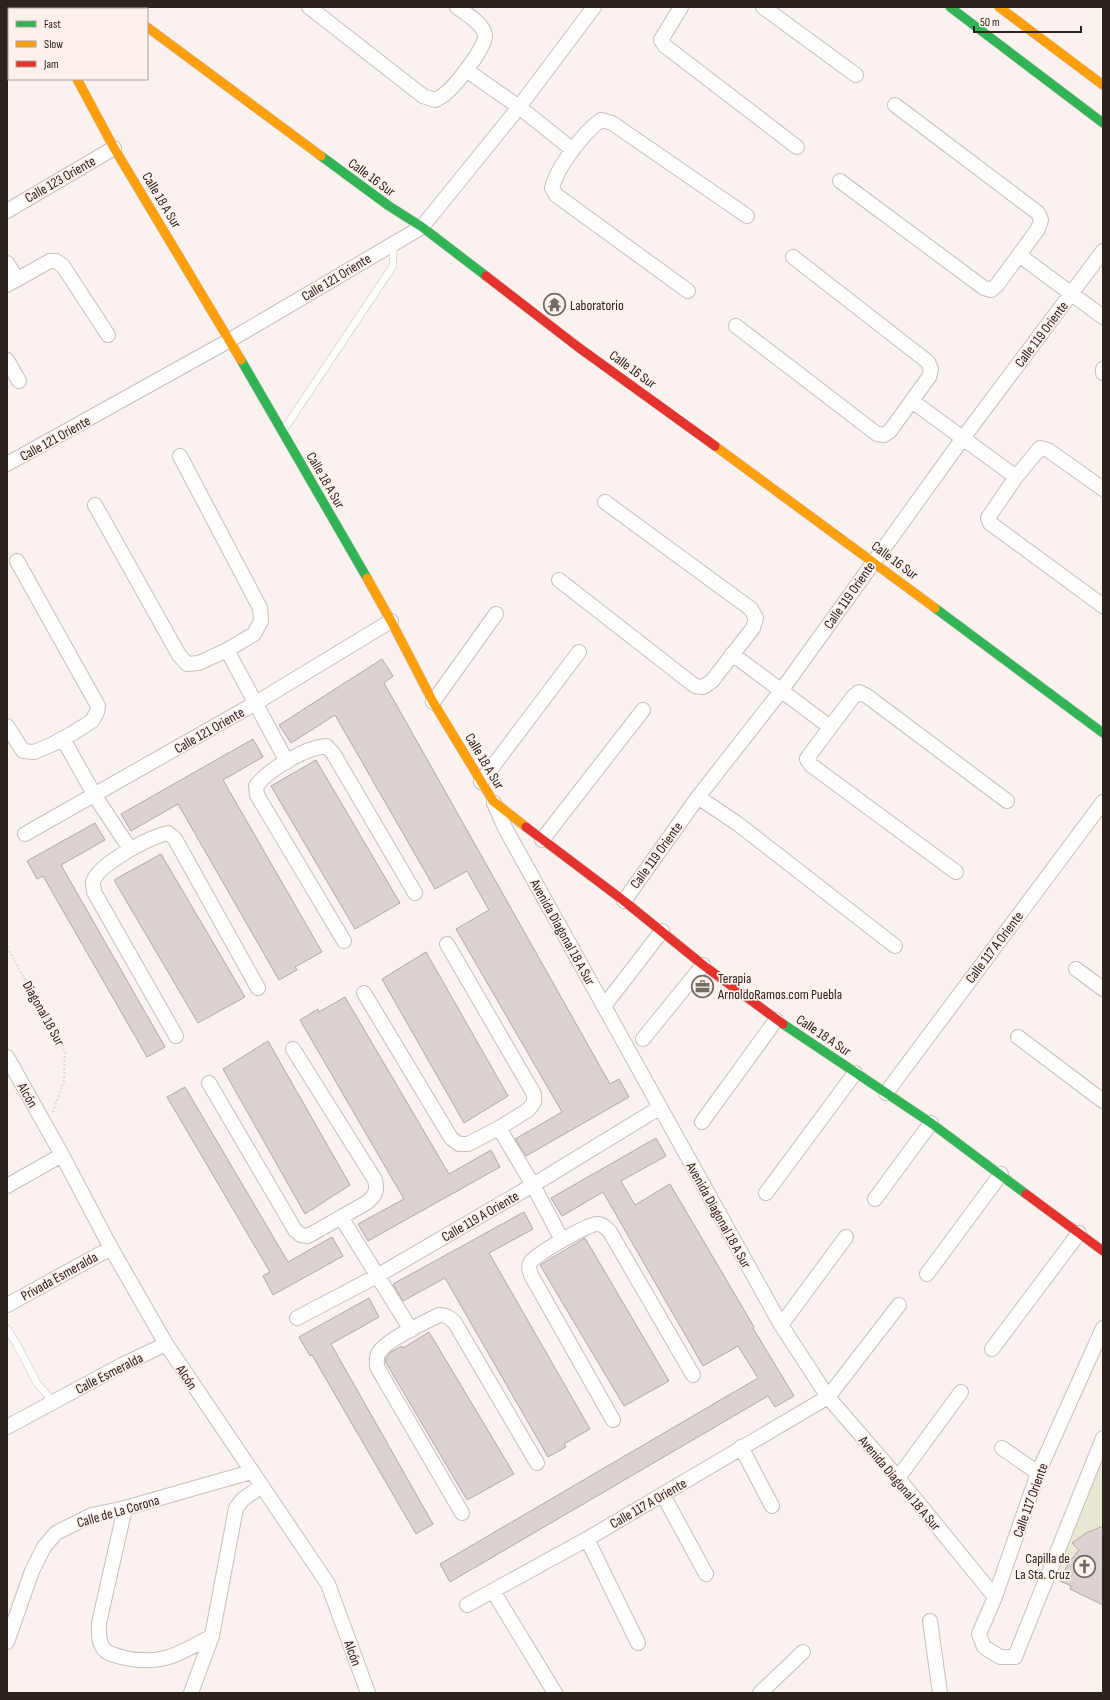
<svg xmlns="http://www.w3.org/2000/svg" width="1110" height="1700" viewBox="0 0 1110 1700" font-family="'Sofia Sans Condensed',sans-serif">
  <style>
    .green { fill: #e9e8d5 }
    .building { fill: #dbd2d1; stroke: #b2a9a8 }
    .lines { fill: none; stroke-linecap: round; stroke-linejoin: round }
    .lane-casing { stroke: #c7bfbb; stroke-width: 8 }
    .street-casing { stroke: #c7bfbb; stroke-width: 16 }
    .fast-casing { stroke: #c7bfbb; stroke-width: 10 }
    .slow-casing { stroke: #c7bfbb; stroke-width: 10 }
    .jam-casing { stroke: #c7bfbb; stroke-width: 10 }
    .path { stroke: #e0dedc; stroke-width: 2.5; stroke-dasharray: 2 2; stroke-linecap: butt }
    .lane { stroke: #fefdfd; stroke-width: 7 }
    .street { stroke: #fefdfd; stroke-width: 14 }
    .fast { stroke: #30b455; stroke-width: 9 }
    .slow { stroke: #ff9f0a; stroke-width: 9 }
    .jam { stroke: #e5322d; stroke-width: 9 }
    .labels { text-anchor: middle; stroke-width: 3.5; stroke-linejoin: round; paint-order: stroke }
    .street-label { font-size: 14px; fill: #2d231d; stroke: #fdf1eb }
    .poi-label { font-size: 14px; fill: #2d231d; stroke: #fdf1eb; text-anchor: start }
  </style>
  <rect width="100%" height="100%" fill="#f9f2ef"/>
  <!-- green -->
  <path class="green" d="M1103,1438V1526L1086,1533L1072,1543L1079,1550L1069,1562L1060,1581L1050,1573Z"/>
  <!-- building -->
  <path class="building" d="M382,659L393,676L384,683L610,1084L619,1079L629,1097L526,1156L515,1139L562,1112L456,929L489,910L467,871L435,889L335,715L291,743L279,725Z
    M253,739L263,757L223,780L322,952L295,967L297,970L279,980L178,804L131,831L121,814Z
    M316,760L400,903L355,929L271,786Z
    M95,823L105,840L61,865L165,1047L147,1057L43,876L37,879L27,861Z
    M161,854L245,997L198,1023L114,880Z
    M426,952L508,1096L464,1123L382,979Z
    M345,997L449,1174L491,1150L500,1167L368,1241L358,1224L404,1199L300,1020L318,1009L319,1012Z
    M268,1041L350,1185L305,1214L223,1069Z
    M185,1087L288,1262L332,1237L343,1256L273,1295L263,1276L270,1272L167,1097Z
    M656,1138L666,1156L621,1181L635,1205L670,1184L754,1327L753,1328L794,1396L775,1407L768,1396L450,1582L440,1564L758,1378L738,1346L703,1366L603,1192L562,1216L551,1198Z
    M524,1212L533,1229L489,1253L590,1429L564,1444L566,1447L548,1457L445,1278L403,1301L393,1284Z
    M585,1238L669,1381L624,1406L540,1265Z
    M369,1298L379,1317L331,1344L433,1524L416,1534L312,1355L310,1356L299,1337Z
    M429,1332L514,1474L467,1500L385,1361L386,1358L391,1352L402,1346L403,1348Z
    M1103,1526V1605L1070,1589L1071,1586L1060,1581L1069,1562L1079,1550L1072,1543L1086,1533Z"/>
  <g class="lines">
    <defs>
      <path id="lane" d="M283,431L393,266V244
        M7,1329L16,1343L37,1383L53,1402"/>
      <path id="street" d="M309,7L423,96L435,100C439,98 443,96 446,93C455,86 487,46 485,35C483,23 466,14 457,7
        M681,7L661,40L665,46L797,147
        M763,7L856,75
        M466,70L519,107L573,150
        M840,181L984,288L991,290L997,285L1038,229L1041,220L1038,213L895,105
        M7,211L114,148
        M1019,255L1103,317
        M7,263L17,279
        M7,285L50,261H56L63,266L108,335
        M688,291L556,195L552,188C557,167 584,132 601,120L612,123L747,216
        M736,326L877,434L884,435L890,431L929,377L931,369L928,362L793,257
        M7,360L19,381
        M1103,369V373
        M912,401L1016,477
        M7,464L230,340L422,227L519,107L594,7
        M1103,489L1048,450L1040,448L1016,477L988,518L990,523L1103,606
        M95,505L179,655L187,664L199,663L227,650L254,634L261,621L260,608L180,456
        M559,580L695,686L703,687L712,681L753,628L756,618L751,609L605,502
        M227,650L287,762
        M732,654L830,727
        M433,702L496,614
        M7,726L23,751L34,752L53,744L73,733L92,721L97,712L98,706L17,561
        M63,739L95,796L130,849
        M481,782L579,652
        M698,797L738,824L895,946
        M494,803L505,828L781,1325L828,1397L898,1478L995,1597
        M25,834L254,704L391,621
        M542,840L643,710
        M956,872L811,765L807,759L811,753L853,697L859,692L867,696L1007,801
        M624,901L698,797L781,691L963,438L1103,251
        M344,941L257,795L256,786C269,769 305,748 326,746L333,753L415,893
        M1076,969L1103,989
        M364,993L451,1138L459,1144H468L499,1128L528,1110L534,1102V1094L447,944
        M604,1006L662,931
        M176,1036L94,892C94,889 93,885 93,882C98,864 150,837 168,833L175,839L258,988
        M1018,1037L1103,1101
        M643,1039L703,965
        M7,1057L62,1155L111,1248L166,1344L328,1584L368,1693
        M209,1083L295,1230L301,1235L308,1236L366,1203C375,1196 378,1191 375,1180L293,1049
        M886,1093L1103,802
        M702,1122L776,1020
        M499,1128L533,1185L562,1240
        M7,1186L62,1155
        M766,1193L855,1073
        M875,1199L931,1123
        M341,1217L411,1330
        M927,1274L1001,1174
        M7,1305L111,1248
        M297,1318L377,1276L533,1185L659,1108
        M781,1325L846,1237
        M1103,1328L1038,1473L995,1597L979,1634L984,1647L1000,1657H1015L1103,1438
        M992,1349L1079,1233
        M613,1420L531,1275C530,1272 528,1267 530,1263C534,1255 588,1224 597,1224C603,1224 606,1228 610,1232L693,1375
        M7,1427L122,1365L166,1344
        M741,1447L772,1506
        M1002,1448L1038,1473
        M898,1478L961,1392
        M663,1495L706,1574
        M125,1508L99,1623C99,1631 98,1641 103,1648C107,1654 117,1656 125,1658C162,1666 181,1653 212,1636
        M462,1513L377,1367C377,1363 376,1358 378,1354C384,1341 425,1322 439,1315C447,1315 450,1318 455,1323L537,1463
        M587,1539L638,1643
        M493,1591L555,1693
        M467,1605L587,1539L828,1397L899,1305
        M930,1621L940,1693
        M7,1642L32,1571L44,1547L56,1533L92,1515L125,1508L251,1472
        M191,1693L212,1636L236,1508L243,1499L262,1486
        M760,1693L803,1652"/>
      <path id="fast" d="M950,7L1103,123
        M321,156L389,206L422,227L486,276
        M241,360L367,578
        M935,608L1103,733
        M783,1024L931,1123L1026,1194"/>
      <path id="slow" d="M999,7L1103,85
        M147,27L321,156
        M77,79L114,148L241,360
        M715,446L935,608
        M367,578L391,621L433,702L493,801L526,827"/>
      <path id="jam" d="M39,7L40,9
        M120,7L122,9
        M486,276L578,347L715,446
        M526,827L624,901L703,965L783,1024
        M1026,1194L1103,1251"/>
    </defs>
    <!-- lane casing -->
    <use href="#lane" class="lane-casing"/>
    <!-- street casing -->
    <use href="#street" class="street-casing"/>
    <!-- fast casing -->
    <use href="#fast" class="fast-casing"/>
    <!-- slow casing -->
    <use href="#slow" class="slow-casing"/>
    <!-- jam casing -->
    <use href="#jam" class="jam-casing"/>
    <!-- path -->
    <path class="path" d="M7,947L65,1052L64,1080L53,1112"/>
    <!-- lane -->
    <use href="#lane" class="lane"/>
    <!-- street -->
    <use href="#street" class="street"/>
    <!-- fast -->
    <use href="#fast" class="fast"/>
    <!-- slow -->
    <use href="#slow" class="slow"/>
    <!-- jam -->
    <use href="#jam" class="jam"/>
  </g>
  <!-- icons -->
  <defs>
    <symbol id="temple-ring" viewBox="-11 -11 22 22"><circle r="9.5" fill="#fdf1eb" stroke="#746b66" stroke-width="1.5"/><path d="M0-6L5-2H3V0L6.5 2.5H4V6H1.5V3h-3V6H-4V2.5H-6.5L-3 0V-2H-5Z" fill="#746b66"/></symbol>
    <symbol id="office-ring" viewBox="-11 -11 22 22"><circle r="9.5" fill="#fdf1eb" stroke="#746b66" stroke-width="1.5"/><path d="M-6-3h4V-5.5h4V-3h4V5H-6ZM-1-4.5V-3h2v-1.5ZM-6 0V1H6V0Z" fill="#746b66"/></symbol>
    <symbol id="church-ring" viewBox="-11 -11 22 22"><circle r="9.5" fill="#fdf1eb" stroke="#746b66" stroke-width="1.5"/><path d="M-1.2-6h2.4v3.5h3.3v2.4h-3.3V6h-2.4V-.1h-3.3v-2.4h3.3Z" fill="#746b66"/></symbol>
  </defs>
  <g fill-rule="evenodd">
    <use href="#temple-ring" x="542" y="292" width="25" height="25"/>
    <use href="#office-ring" x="690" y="974" width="25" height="25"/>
    <use href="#church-ring" x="1072" y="1554" width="25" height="25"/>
  </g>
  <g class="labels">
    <!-- street labels -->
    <g class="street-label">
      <text transform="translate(372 177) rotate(36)" y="5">Calle 16 Sur</text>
      <text transform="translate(60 179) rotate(-30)" y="5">Calle 123 Oriente</text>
      <text transform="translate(162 200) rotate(59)" y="5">Calle 18 A Sur</text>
      <text transform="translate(336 277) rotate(-31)" y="5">Calle 121 Oriente</text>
      <text transform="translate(1041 334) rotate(-53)" y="5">Calle 119 Oriente</text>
      <text transform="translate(633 369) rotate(36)" y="5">Calle 16 Sur</text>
      <text transform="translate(55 438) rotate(-29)" y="5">Calle 121 Oriente</text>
      <text transform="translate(326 480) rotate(60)" y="5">Calle 18 A Sur</text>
      <text transform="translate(895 560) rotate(37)" y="5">Calle 16 Sur</text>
      <text transform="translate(849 595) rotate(-55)" y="5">Calle 119 Oriente</text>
      <text transform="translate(209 730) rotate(-30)" y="5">Calle 121 Oriente</text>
      <text transform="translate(485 761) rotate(59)" y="5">Calle 18 A Sur</text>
      <text transform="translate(656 855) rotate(-54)" y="5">Calle 119 Oriente</text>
      <text transform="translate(563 932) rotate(61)" y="5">Avenida Diagonal 18 A Sur</text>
      <text transform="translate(994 947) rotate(-53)" y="5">Calle 117 A Oriente</text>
      <text transform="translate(44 1013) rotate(61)" y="5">Diagonal 18 Sur</text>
      <text transform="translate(824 1035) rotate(34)" y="5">Calle 18 A Sur</text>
      <text transform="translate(28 1095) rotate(61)" y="5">Alcón</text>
      <text transform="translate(719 1215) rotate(61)" y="5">Avenida Diagonal 18 A Sur</text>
      <text transform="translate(480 1216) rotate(-30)" y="5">Calle 119 A Oriente</text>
      <text transform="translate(59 1276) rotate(-29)" y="5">Privada Esmeralda</text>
      <text transform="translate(109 1373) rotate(-27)" y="5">Calle Esmeralda</text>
      <text transform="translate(187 1377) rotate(56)" y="5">Alcón</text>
      <text transform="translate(900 1483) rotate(50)" y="5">Avenida Diagonal 18 A Sur</text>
      <text transform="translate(1030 1500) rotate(-70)" y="5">Calle 117 Oriente</text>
      <text transform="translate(648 1503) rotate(-30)" y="5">Calle 117 A Oriente</text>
      <text transform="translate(118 1511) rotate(-16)" y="5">Calle de La Corona</text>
      <text transform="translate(353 1653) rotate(70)" y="5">Alcón</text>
    </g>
    <!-- poi labels -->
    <g class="poi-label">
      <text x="570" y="310">Laboratorio</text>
      <text x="718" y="983">Terapia<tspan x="718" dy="16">ArnoldoRamos.com Puebla</tspan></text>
      <text x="1070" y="1563" text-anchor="end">Capilla de<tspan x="1070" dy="16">La Sta. Cruz</tspan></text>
    </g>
  </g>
  <!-- border -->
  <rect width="1110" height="1700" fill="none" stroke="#2d231d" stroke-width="16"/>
  <!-- legend -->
  <rect x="8" y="8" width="140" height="72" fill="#fdf1eb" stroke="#aa9f99"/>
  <rect x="16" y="21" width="20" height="6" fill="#30b455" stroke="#aa9f99"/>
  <text x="44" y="28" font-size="12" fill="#2d231d">Fast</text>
  <rect x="16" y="41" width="20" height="6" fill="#ff9f0a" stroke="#aa9f99"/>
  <text x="44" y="48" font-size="12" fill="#2d231d">Slow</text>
  <rect x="16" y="61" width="20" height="6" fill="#e5322d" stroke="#aa9f99"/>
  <text x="44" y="68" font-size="12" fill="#2d231d">Jam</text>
  <!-- scale -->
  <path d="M974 26v6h107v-6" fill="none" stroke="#2d231d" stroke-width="2"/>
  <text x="980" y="26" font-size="12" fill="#2d231d" stroke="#fdf1eb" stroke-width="3" paint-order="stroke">50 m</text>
</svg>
